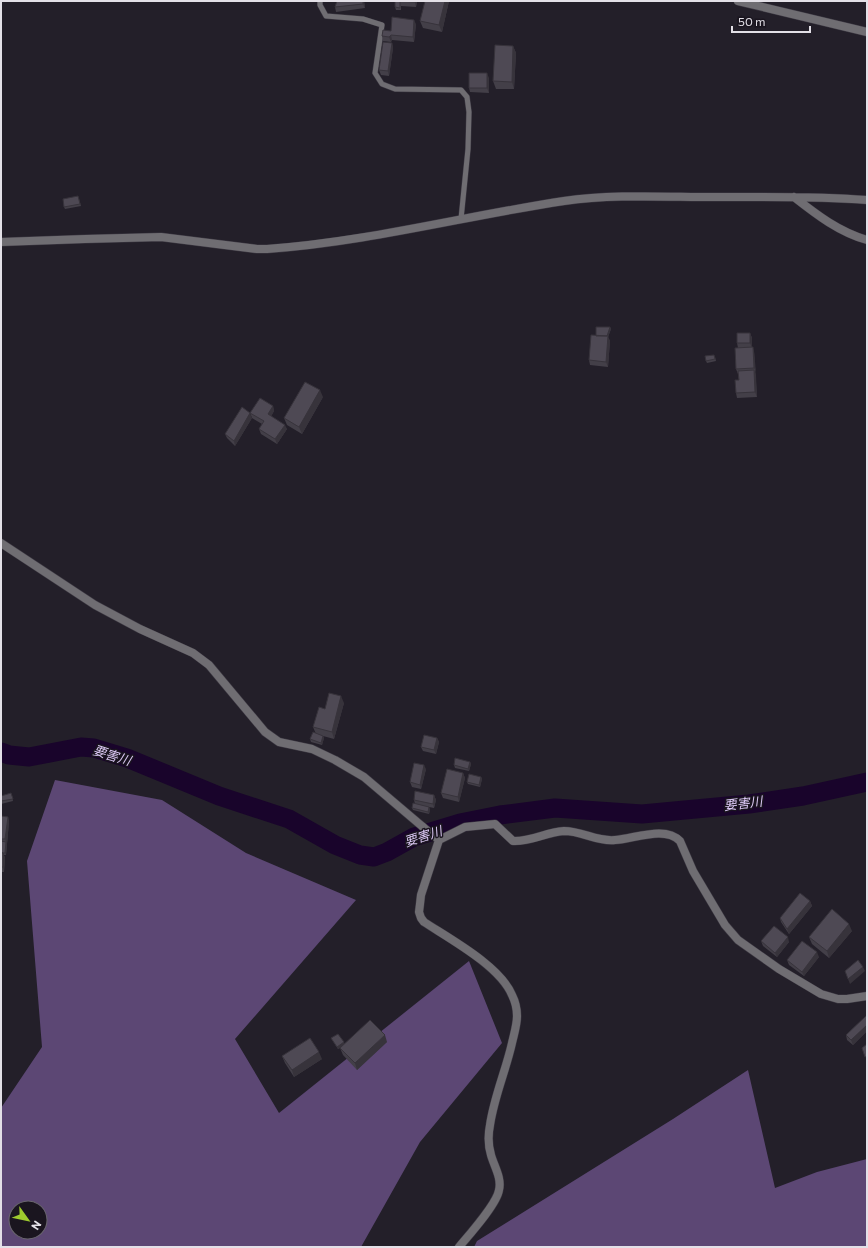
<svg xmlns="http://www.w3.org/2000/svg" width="868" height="1248" viewBox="0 0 868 1248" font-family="Commissioner,'Noto Sans JP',sans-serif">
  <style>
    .forest { fill: #5c4774; fill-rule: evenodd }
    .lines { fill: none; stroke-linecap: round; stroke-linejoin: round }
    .river { stroke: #19042b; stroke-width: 19 }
    .service-casing { stroke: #3e3a44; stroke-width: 6 }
    .minor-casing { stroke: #3e3a44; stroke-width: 9 }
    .tertiary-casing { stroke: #3e3a44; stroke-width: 9 }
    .service { stroke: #6f6d72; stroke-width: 5 }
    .minor { stroke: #6f6d72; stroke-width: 8 }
    .tertiary { stroke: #6f6d72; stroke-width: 8 }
    .wall { fill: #433f48 }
    .shaded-wall { fill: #37333b }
    .building { fill: #4e4954; stroke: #37333b }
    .labels { text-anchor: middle; stroke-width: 3; stroke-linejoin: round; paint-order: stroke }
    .water-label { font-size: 13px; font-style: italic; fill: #dbc8f4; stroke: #1a151f }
  </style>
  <rect width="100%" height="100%" fill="#231f29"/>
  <!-- forest -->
  <path class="forest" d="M55,780L162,800L246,853L356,900L235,1039L279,1113L469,961L502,1043L420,1142L361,1247H1V1108L42,1047L27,861ZM16,1208H40V1232H16Z
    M748,1070L775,1188L817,1172L867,1159V1247H474L477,1241L673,1119Z"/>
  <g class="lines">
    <!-- river -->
    <path class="river" d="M1,752L9,755L29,757L81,747L94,748L127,758L219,796L289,819L335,845L360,855L374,857L387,852L414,837L460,823L500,815L555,808L642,814L749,804L803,796L867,782"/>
    <defs>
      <path id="service" d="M320,1V5L326,16L363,19L382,25L375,73L382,84L395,89L461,90L467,97L469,112L468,149L461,219"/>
      <path id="minor" d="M738,1L867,32
        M794,197C817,215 839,232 867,240
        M1,242L85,239L161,237L257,249H267C367,242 465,216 564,201C614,194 665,197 715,197C766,197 816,196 867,200
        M423,827L439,840
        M459,1247C469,1235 497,1204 499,1190C502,1178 494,1166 491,1155C488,1145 488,1135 490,1125C494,1097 506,1070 512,1043C514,1034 517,1025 517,1016C517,1009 515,1001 512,995C500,966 450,939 424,922L421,918L419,912L420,904L421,895L439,840L465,827L495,824L513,841C531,842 546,832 564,831C582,831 597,842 615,840C634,839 665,825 680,841L693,871L725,925L738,940L779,969L821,994L838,999H847L867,996"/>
      <path id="tertiary" d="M1,543L95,605L140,629L193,653L209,665L265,732L279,742L312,749L335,760L364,777L423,827"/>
    </defs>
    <!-- service casing -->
    <use href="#service" class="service-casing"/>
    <!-- minor casing -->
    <use href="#minor" class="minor-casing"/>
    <!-- tertiary casing -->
    <use href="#tertiary" class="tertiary-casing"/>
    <!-- service -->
    <use href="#service" class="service"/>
    <!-- minor -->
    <use href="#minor" class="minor"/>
    <!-- tertiary -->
    <use href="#tertiary" class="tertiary"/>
  </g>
  <!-- wall -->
  <path class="wall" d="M337,1H364L365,8L336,12L335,7Z
    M395,1H417L416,7L401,6V5V10H396L395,7Z
    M449,1L442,32L423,28L420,21Z
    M416,24L414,42L392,40L391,42L383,41L382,36L391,31Z
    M392,43L393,48L389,76L381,75L379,70Z
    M513,46L516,53L514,89H496L493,81Z
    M489,78V93L470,92L469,88Z
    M79,199L81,206L65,209L64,207Z
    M610,327L611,329L608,337L610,341L608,367L590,365L589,360L596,336Z
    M750,333L752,338V347L754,351L757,397L737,398L736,393L739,380L738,374L736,369L738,348L737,343Z
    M715,357L716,361L707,363L706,361Z
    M323,397L302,434L287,425L284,418Z
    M273,406L274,411L271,416L287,429L277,444L261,434L259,429L262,424L252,418L250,413Z
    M252,418L235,446L227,438L225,434Z
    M344,703L334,739L323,736L324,738L322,745L311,742L310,739L316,734L313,727L325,709Z
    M437,738L439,742L436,754L423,751L421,747Z
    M470,762L471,764L469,771L455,768L454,765Z
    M426,769L421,789L412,787L410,782Z
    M463,773L465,778L459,802L443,798L441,793Z
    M481,777L482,779L480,787L468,784L467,782Z
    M434,795L436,800L434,808L429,807L430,810L429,814L413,810L412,808L415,804L414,800Z
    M1,796H12L13,801L1,804Z
    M1,816L8,817L9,822L6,855H4L5,858L4,872H1Z
    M810,901L812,906L789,934L781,922L780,918Z
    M852,931L829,958L812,944L809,937Z
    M761,941L789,942L777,957L763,946Z
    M819,957L804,976L789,965L787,960Z
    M867,1015V1031L853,1045L847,1040L846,1035Z
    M331,1038L345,1044L387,1042L357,1070L343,1055L340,1048L342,1047L338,1049Z
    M282,1056L322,1059L294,1077L285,1063Z"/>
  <!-- shaded-wall -->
  <path class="shaded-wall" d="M363,1H364L365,8L363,4Z
    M415,1H417L416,7L415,2Z
    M445,1H449L442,32L439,25Z
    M414,20L416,24L414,42L413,37Z
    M391,35L392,40L391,42L389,37Z
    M392,43L393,48L389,76L388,71Z
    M513,46L516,53L514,89L512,82Z
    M487,73L489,78V93L487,88Z
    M610,327L611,329L608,337L610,341L608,367L606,362L607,337Z
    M750,333L752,338V348L750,343Z
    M753,347L754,351L756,372L754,368Z
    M754,370L756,375L757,397L755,392Z
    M320,390L323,397L302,434L299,427Z
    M273,406L274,411L270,419L268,414Z
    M250,413L252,418L235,446L234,441Z
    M285,425L287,429L277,444L275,439Z
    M341,696L344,703L334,739L332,732Z
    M323,736L324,738L322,745L321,743Z
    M437,738L439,742L436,754L434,750Z
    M470,762L471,764L469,771L468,769Z
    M424,765L426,769L421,789L420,785Z
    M463,773L465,778L459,802L458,797Z
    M481,777L482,779L480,787L479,785Z
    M434,795L436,800L434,808L433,804Z
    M429,807L430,810L429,814L428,812Z
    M8,817L9,822L6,855L5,853L6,842L5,839Z
    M3,853L5,858L4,872L3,867Z
    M810,901L812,906L789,934L787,929Z
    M849,924L852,931L829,958L827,951Z
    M788,937L789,942L777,957L775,953Z
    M817,952L819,957L804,976L802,972Z
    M863,967L865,971L850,984L848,979Z
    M867,1025V1031L853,1045L851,1040Z
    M385,1035L387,1042L357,1070L355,1063Z
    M344,1042L345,1045L338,1049L337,1047Z
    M319,1052L322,1059L294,1077L292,1070Z"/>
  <!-- building -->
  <path class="building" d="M337,1H363V4L335,7Z
    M395,1H400V8L395,7Z
    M400,1H415V2Z
    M425,1H445L439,25L420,21Z
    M392,17L414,20L413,37L391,35L389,37L382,36L383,30L391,31Z
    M383,42L392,43L388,71L379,70Z
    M495,45L513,46L512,82L493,81Z
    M469,73H487V88H469Z
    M78,196L80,204L64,207L63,199Z
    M596,327H610L607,336H596Z
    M737,333H750V343H737Z
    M591,335L608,336L606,362L589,360Z
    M753,347L754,368L736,369L735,348Z
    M714,355L715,359L706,361L705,356Z
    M754,370L755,392L736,393L735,380H739L738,371Z
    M305,382L320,390L299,427L284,418Z
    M260,398L273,406L268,414L285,425L275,439L259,429L264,421L250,413Z
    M242,407L250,413L234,441L225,434Z
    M329,693L341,696L332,732L313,727L319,707L325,709Z
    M313,732L323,736L321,743L310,739Z
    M424,735L437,738L434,750L421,747Z
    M455,758L470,762L468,769L454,765Z
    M414,763L424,765L420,785L410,782Z
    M447,769L463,773L458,797L441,793Z
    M469,774L481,777L479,785L467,782Z
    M415,791L434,795L433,804L414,800Z
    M11,793L13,799L1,801V796Z
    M413,803L429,807L428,812L412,808Z
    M1,816L8,817L5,839H1Z
    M1,841L6,842L5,853H2L1,852Z
    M1,852L3,853V867H1Z
    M800,893L810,901L787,929L780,918Z
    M832,909L849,924L827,951L809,937Z
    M774,926L788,937L775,953L761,941Z
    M802,941L817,952L802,972L787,960Z
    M858,960L863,967L848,979L845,971Z
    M867,1015V1025L851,1040L846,1035Z
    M370,1020L385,1035L355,1063L340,1048Z
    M338,1034L344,1042L337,1047L331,1038Z
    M310,1038L319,1052L292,1070L282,1056Z
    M867,1044V1056L865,1057L862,1048Z"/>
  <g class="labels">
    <!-- water labels -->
    <g class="water-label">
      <text transform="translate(112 755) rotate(17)" y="5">要害川</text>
      <text transform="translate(743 803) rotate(-7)" y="5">要害川</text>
      <text transform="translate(423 836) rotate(-18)" y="5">要害川</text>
    </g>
  </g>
  <!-- border -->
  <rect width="868" height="1248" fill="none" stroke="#e3e0e7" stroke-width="4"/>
  <!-- north arrow -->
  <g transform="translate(28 1220) rotate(123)"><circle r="19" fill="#1a151f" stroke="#6a666f"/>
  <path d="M0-3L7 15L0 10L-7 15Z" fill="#9eca2e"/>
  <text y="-6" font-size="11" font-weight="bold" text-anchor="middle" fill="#e3e0e7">N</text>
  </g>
  <!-- scale -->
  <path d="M732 26v6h78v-6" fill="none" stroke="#e3e0e7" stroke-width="2"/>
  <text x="738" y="26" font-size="12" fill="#e3e0e7" stroke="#1a151f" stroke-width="3" paint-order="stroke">50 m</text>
</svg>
